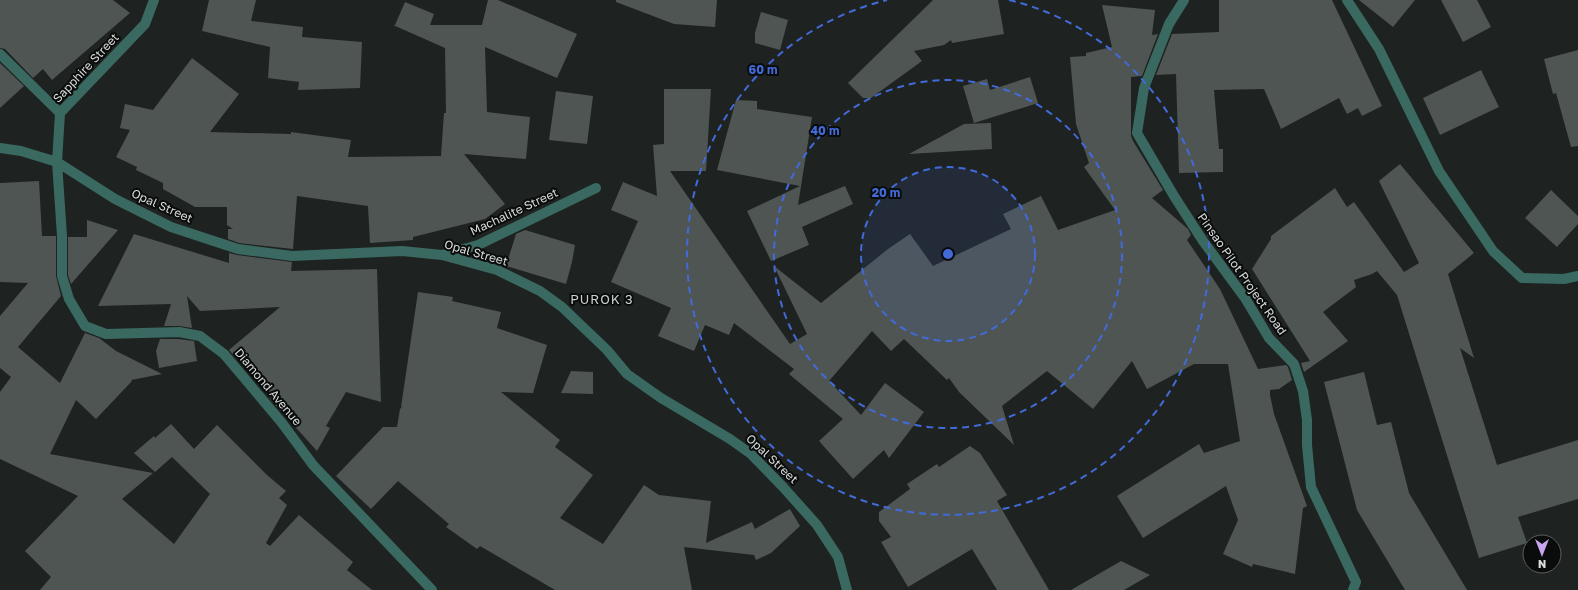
<svg xmlns="http://www.w3.org/2000/svg" width="1578" height="590" viewBox="0 0 1578 590" font-family="'Golos Text',sans-serif">
  <style>
    .building { fill: #4f5553 }
    .lines { fill: none; stroke-linecap: round; stroke-linejoin: round }
    .minor { stroke: #396960; stroke-width: 10 }
    .ring { fill: none; stroke: #426ad9; stroke-width: 2; stroke-dasharray: 7 5 }
    .labels { text-anchor: middle; stroke-width: 4; stroke-linejoin: round; paint-order: stroke }
    .street-label { font-size: 12px; fill: #d8dcdb; stroke: #0a0c0b }
    .neighbourhood-label { font-size: 13px; letter-spacing: 1px; fill: #cad1cf; stroke: #0a0c0b }
    .centre { fill: #426ad9; stroke: #0a0c0b; stroke-width: 2 }
    .ring-label { font-size: 12px; text-anchor: middle; font-weight: bold; fill: #426ad9; stroke: #0a0c0b; stroke-width: 4; stroke-linejoin: round; paint-order: stroke }
  </style>
  <rect width="100%" height="100%" fill="#1e2322"/>
  <!-- building -->
  <path class="building" d="M0,0H113L130,13L52,80L43,69L33,78L5,49L0,48Z
    M209,0H256L251,21L303,27L302,37L362,42L360,88L298,90L299,82L268,78L270,47L202,31Z
    M488,0H498L577,34L557,78L485,47L487,112L530,117L526,159L464,154L505,204L485,219L413,237V240L370,243L368,206L297,196L293,249L239,243L228,239V229H233L227,225V207H195L163,189V183L136,170L137,167L116,157L130,130L120,128L125,104L153,110L192,58L239,94L210,132L291,134V132L351,140L348,157L441,156L444,113H446L445,48L393,25H395L405,2L434,14L430,25H482Z
    M616,0H717L715,27L674,24L616,2Z
    M933,0H998L1004,34L952,43L951,40L944,45L914,51L922,61L871,98H863L848,83Z
    M1219,0H1332L1382,106L1362,116L1358,108L1347,114L1339,98L1281,129L1264,89L1214,90L1219,149H1223V172L1179,173L1176,74L1156,75L1172,34L1219,32Z
    M1359,0H1415L1393,27Z
    M1441,0H1477L1491,27L1463,42Z
    M1102,5L1155,10L1152,35L1158,34L1142,76L1131,77V136L1133,141L1163,190L1152,198L1188,229L1191,235L1187,240L1220,289L1258,369L1286,365L1288,367L1292,380L1279,389L1270,390V395L1274,414L1307,506L1303,508L1295,574L1253,564L1252,567L1223,554L1238,520L1226,486L1143,538L1117,496L1199,444L1204,453L1240,441L1228,364H1194L1147,389L1132,361L1093,409L1047,371L1002,406L1014,445L959,392L949,378L947,380L904,339L891,351L872,331L829,381L861,415L885,383L924,412L889,458L884,450L853,479L819,441L843,419L789,374L794,369L734,323L729,335L705,325L694,351L658,336L671,308L611,282L638,221L611,210L623,182L657,196L653,145L664,144V89H711L706,171H670L790,344L807,334L774,266L821,303L888,249L910,234L933,266L1011,229L1003,214L1041,196L1058,230L1115,210L1084,167L1089,163L1076,124L1070,57L1086,56V53L1112,47Z
    M761,12L788,20L780,50L755,43V33Z
    M1578,50V146L1571,147L1556,93L1553,94L1544,59Z
    M0,63L24,86L0,108Z
    M1481,70L1499,107L1440,135L1423,98Z
    M1030,77L1038,103L974,123L963,86L987,79L990,90Z
    M556,91L593,96L587,144L549,140Z
    M736,100L757,101V109L812,117L798,205L845,186L853,204L802,227L809,245L771,261L747,211L800,186L717,170Z
    M991,123L992,149L909,154L964,124Z
    M1400,164L1474,253L1448,274L1474,358L1460,348L1497,465L1578,440V499L1518,517L1527,543L1479,558L1397,295L1377,271L1372,274L1354,280L1356,287L1323,312L1348,341L1304,372L1301,363L1310,361L1252,269L1271,239V236L1335,188L1347,207L1354,202L1404,272L1419,263L1379,181Z
    M39,181L42,236H56V276L61,296L18,347L60,383L85,333L99,338L116,351L162,374L131,380L132,381L96,419L76,400L50,454L153,473L122,499L174,544L210,494L172,457L155,472L134,453L154,436L155,438L171,424L194,449L217,425L267,475L286,491L279,498L287,505L266,543L270,546L299,515L353,562L347,570L372,590H40L51,577L25,551L78,496L0,459V392L11,377L0,368V316L28,283L0,282V183Z
    M1551,190L1578,216V224L1557,247L1525,218Z
    M87,220L118,230L71,284L68,275V237H87Z
    M525,230L575,245L572,262L566,284L506,266L516,234Z
    M134,234L229,263V253L237,255L292,262L291,271L377,269L381,402L346,392L326,426L330,428L317,451L270,399L273,396L241,359L243,357L236,358L229,350L280,307L200,311L187,296L192,328L179,326H164L171,304L98,306Z
    M418,292L453,297L452,301L501,312L497,328L547,345L533,393L501,392L560,440L555,447L593,475L560,518L603,544L644,485L659,495L711,501L706,543L752,522L755,529L790,509L800,526L771,553L756,560L754,555L684,547L692,590H555L480,546L477,549L446,527L449,524L398,481L371,509L336,476L383,427H397L400,409L402,407H401Z
    M160,339H178L194,341L197,361L159,368L156,351Z
    M571,371L593,372V394L561,393Z
    M1364,372L1377,425L1391,422L1409,493L1467,590H1405L1357,510L1324,382Z
    M970,446L980,453L1007,495L997,501L1049,590H997L972,549L908,587L881,542L891,537L879,521V512L910,489L907,484L937,464L939,467Z
    M1121,561L1150,575L1124,590H1071Z"/>
  <g class="lines">
    <!-- minor -->
    <path class="minor" d="M154,0L145,24L60,113L57,162L115,199L171,227L238,249L292,256L402,251L442,255L497,270L540,291L562,307L607,350L627,374L661,398L730,439L751,454L783,487L817,525L838,557L847,590
      M1184,0L1169,24L1144,88L1137,133L1174,196L1203,241L1245,298L1269,338L1294,364L1303,391L1307,420V445L1311,487L1356,582L1353,590
      M1347,0L1379,49L1439,171L1493,251L1522,278L1564,279L1578,276
      M0,54L60,113
      M0,148L21,151L57,162L62,236V276L69,299L85,326L106,334L179,332L200,336L224,354L282,423L313,465L432,590
      M442,255L478,245L596,188"/>
  </g>
  <!-- distance rings -->
  <circle cx="948" cy="254" r="87" fill="#426ad9" fill-opacity=".12"/>
  <g class="ring">
    <circle cx="948" cy="254" r="87"/>
    <circle cx="948" cy="254" r="174"/>
    <path d="M1009 0A261 261 0 1 1 887 0"/>
  </g>
  <g class="labels">
    <!-- street labels -->
    <g class="street-label">
      <text transform="translate(86 68) rotate(-47)" y="4">Sapphire Street</text>
      <text transform="translate(162 206) rotate(24)" y="4">Opal Street</text>
      <text transform="translate(514 212) rotate(-25)" y="4">Machalite Street</text>
      <text transform="translate(476 253) rotate(16)" y="4">Opal Street</text>
      <text transform="translate(1242 274) rotate(55)" y="4">Pinsao Pilot Project Road</text>
      <text transform="translate(268 387) rotate(50)" y="4">Diamond Avenue</text>
      <text transform="translate(772 459) rotate(43)" y="4">Opal Street</text>
    </g>
    <!-- neighbourhood labels -->
    <g class="neighbourhood-label">
      <text x="602" y="304">PUROK 3</text>
    </g>
  </g>
  <circle cx="948" cy="254" r="6" class="centre"/>
  <g class="ring-label">
    <text x="763" y="74">60 m</text>
    <text x="825" y="135">40 m</text>
    <text x="886" y="197">20 m</text>
  </g>
  <!-- north arrow -->
  <g transform="translate(1542 554) rotate(180)"><circle r="19" fill="#0a0c0b" stroke="#5c5f5e"/>
  <path d="M0-3L7 15L0 10L-7 15Z" fill="#c9a5ee"/>
  <text y="-6" font-size="11" font-weight="bold" text-anchor="middle" fill="#d8dcdb">N</text>
  </g>
</svg>
